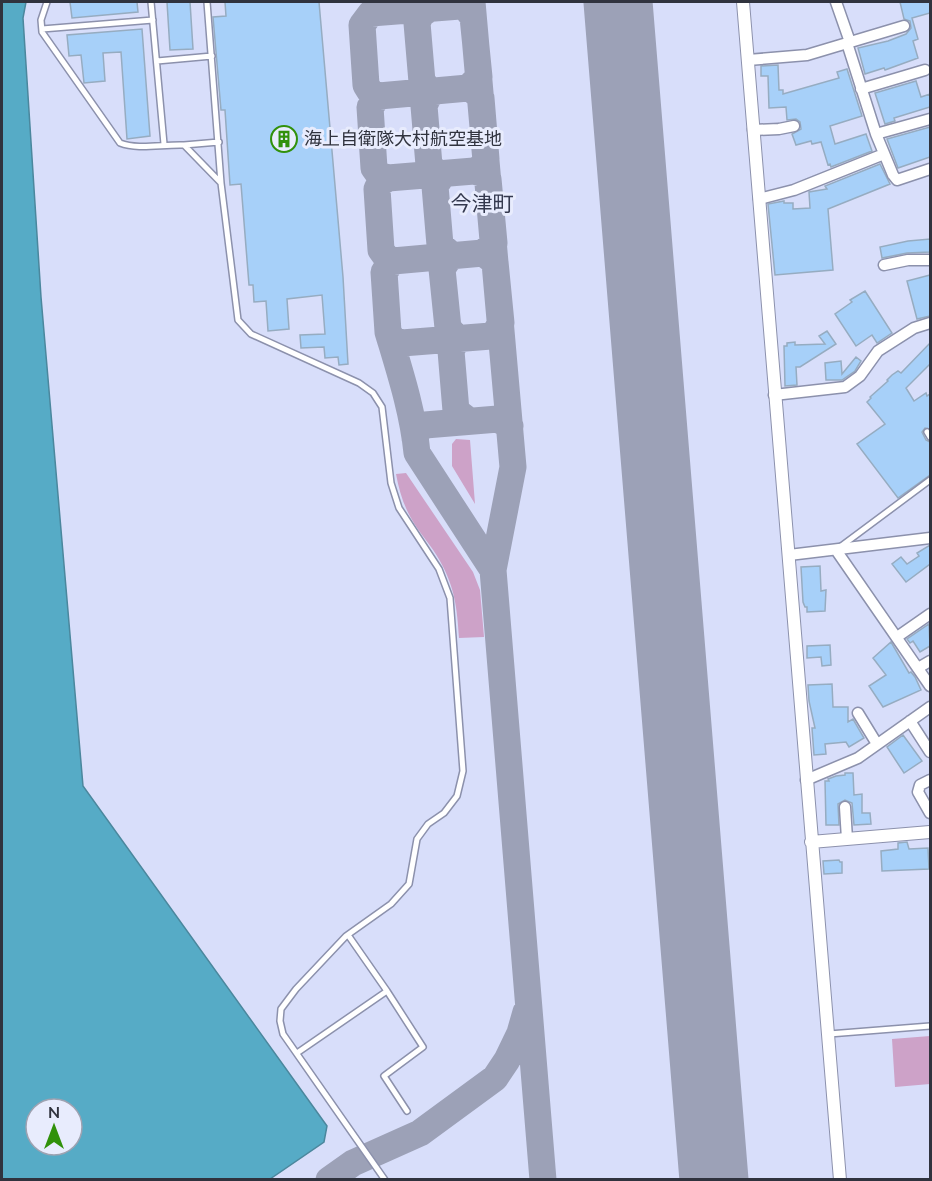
<svg xmlns="http://www.w3.org/2000/svg" width="932" height="1181" viewBox="0 0 932 1181" font-family="Mulish,'Noto Sans JP',sans-serif">
  <style>
    .green { fill: #cda2c8 }
    .water { fill: #56abc6; stroke: #4b879d; stroke-width: 1.5; fill-rule: evenodd }
    .lines { fill: none; stroke-linecap: round; stroke-linejoin: round }
    .taxiway { stroke: #9ca1b7; stroke-width: 27 }
    .runway { stroke: #9ca1b7; stroke-width: 69 }
    .building { fill: #a7d0f9; stroke: #96acc1; stroke-width: 1.5 }
    .service-casing { stroke: #8c91ac; stroke-width: 8 }
    .minor-casing { stroke: #8c91ac; stroke-width: 13 }
    .tertiary-casing { stroke: #8c91ac; stroke-width: 14 }
    .service { stroke: #fff; stroke-width: 5 }
    .minor { stroke: #fff; stroke-width: 10 }
    .tertiary { stroke: #fff; stroke-width: 12 }
    .labels { text-anchor: middle; stroke-width: 6; stroke-linejoin: round; paint-order: stroke }
    .poi-label { font-size: 18px; fill: #30333e; stroke: #e8ecfd; text-anchor: start }
    .quarter-label { font-size: 21px; fill: #33384e; stroke: #e8ecfd }
  </style>
  <rect width="100%" height="100%" fill="#d8defa"/>
  <!-- green -->
  <path class="green" d="M456,439L470,440L475,504L452,466V444Z
    M406,473L473,572L480,590L484,637L459,638C457,608 455,588 440,561C432,546 419,533 411,518C403,504 399,490 396,474Z
    M930,1036V1084L895,1087L892,1039Z"/>
  <!-- water -->
  <path class="water" d="M2,2H26L23,18L41,297L83,786L327,1126L324,1142L270,1179H2ZM36,1109H72V1145H36Z"/>
  <g class="lines">
    <!-- taxiway -->
    <path class="taxiway" d="M418,2L423,6L429,9L421,14L417,23L422,82L429,89L435,91L428,97L424,106L429,165L436,172L443,174L435,186L440,245L453,256L447,261L442,269L448,328L455,336L461,338L455,343L451,351L456,411L469,421
      M472,2L513,467L493,570L543,1180
      M460,6L466,8L473,17L479,77L468,88L379,96L371,93L366,85L362,25L371,13Z
      M468,88L474,91L481,98L486,159L481,168L474,171L388,178L379,175L374,168L370,107L379,96Z
      M474,171L481,173L488,179L494,243L483,253L393,261L386,257L381,250L377,189L380,183L388,178Z
      M483,253L495,262L501,323L495,333L491,336L402,343L393,340L388,332L384,272L393,261Z
      M388,332C400,372 413,412 417,453L493,570
      M415,438L418,430L425,425L498,419L510,426
      M329,1180L353,1163L420,1133L495,1078L507,1060L520,1033L526,1012"/>
    <!-- runway -->
    <path class="runway" d="M618,2L714,1180"/>
  </g>
  <!-- building -->
  <path class="building" d="M70,2H137L138,12L72,18Z
    M167,2H190L193,49L170,50Z
    M225,2H319L343,277L348,364L339,365L338,357L325,358L324,347L301,348L300,335L325,334L322,295L287,299L289,329L268,331L266,301L254,302L253,285H249L241,184L230,185L225,110H221L213,17L226,16Z
    M900,2H930V13L912,18L918,39L913,41L918,58L885,70L884,68L865,74L858,48L888,41L906,34L911,28L910,21L904,19Z
    M142,29L150,136L127,139L121,52L103,53L105,81L84,83L81,55L69,56L67,35Z
    M778,65L779,90H783V94L839,78L837,72L847,69L862,116L830,126L835,144L866,134L872,151L831,167L830,164L828,165L821,142L812,144L811,141L796,145L792,134L801,129L800,122L796,119L787,120L786,107L769,108L768,76H761V66Z
    M916,81L921,97L930,94V107L894,118L895,121L885,124L875,93Z
    M930,127V157L898,168L887,139Z
    M880,164L890,184L828,209L833,270L775,275L768,204L784,201V203H793V209L810,208L809,192L827,189L825,186Z
    M930,239V252L907,253L882,258L880,247L908,241Z
    M930,275V316L917,319L907,281Z
    M865,291L892,333L877,343L872,335L856,346L835,314L852,302L850,300Z
    M827,331L836,344L800,367H796L797,385L785,386L784,346H787V343L795,342V345L825,344L819,336Z
    M930,343V364L906,388L914,401L926,393L927,396L930,394V429L925,428L922,432L926,440L930,442V475L898,498L857,444L885,424L867,402L871,398L870,397L888,381L887,380L892,375L898,371L901,373Z
    M856,357L861,361L855,371L842,380H826L825,363L841,361L842,374Z
    M930,545V564L906,582L892,564L901,557L907,564L919,556L917,553Z
    M820,566L821,591L826,590L825,611L807,612V607H805L803,602L801,567Z
    M929,624L930,646L920,652L913,641L910,643L907,639Z
    M891,642L909,673L911,672L915,677L921,690L883,707L869,686L886,675L873,658Z
    M830,645L831,665L822,666L821,657L807,658V646Z
    M832,684L833,707H848V722L853,719L864,738L849,747L846,742L825,744L826,754L814,755L812,728H815L809,701L808,685Z
    M903,735L922,761L904,773L887,747Z
    M845,773H853L854,795L862,794V813H870L871,824L854,825L852,803L845,800L838,804L839,825H826L825,781H829L828,779L836,776L845,775Z
    M907,842L909,849L928,848L929,869L882,871L881,851L898,849V843Z
    M839,860L840,862H842V873L824,874L823,861Z"/>
  <g class="lines">
    <defs>
      <path id="service" d="M47,2L41,20L42,32L120,143C138,150 163,144 184,145L221,183L238,320L251,334L359,383L373,393L382,407L391,483L399,508L439,569L450,598L463,771L457,796L444,813L428,824L417,839L409,884L391,904L346,936L296,989L281,1009L280,1021L283,1034L385,1180
        M151,2L164,144
        M207,2L221,183
        M42,29L153,20
        M157,61L212,56
        M184,145L219,142
        M927,432L930,437
        M840,547L930,480
        M387,991L423,1047L384,1076L407,1111
        M829,1034L930,1026
        M297,1053L387,991L348,935"/>
      <path id="minor" d="M836,2L850,42
        M847,43L876,134L893,175L897,180L930,169
        M748,60L807,55L904,26
        M861,89L925,70
        M753,130L779,129L794,126
        M876,134L930,119
        M759,199L794,190L884,154
        M884,265L908,260H930
        M774,395L845,387L860,376L878,351L914,328L930,323
        M836,550L930,686
        M789,555L930,538
        M897,637L930,614
        M918,668L930,661
        M858,713L877,744
        M910,721L930,752
        M806,780L858,758L930,707
        M930,780L920,785L918,792L930,813
        M845,807L847,839"/>
      <path id="tertiary" d="M743,2L840,1180
        M811,842L930,832"/>
    </defs>
    <!-- service casing -->
    <use href="#service" class="service-casing"/>
    <!-- minor casing -->
    <use href="#minor" class="minor-casing"/>
    <!-- tertiary casing -->
    <use href="#tertiary" class="tertiary-casing"/>
    <!-- service -->
    <use href="#service" class="service"/>
    <!-- minor -->
    <use href="#minor" class="minor"/>
    <!-- tertiary -->
    <use href="#tertiary" class="tertiary"/>
  </g>
  <!-- icons -->
  <defs>
    <symbol id="building-ring" viewBox="-11 -11 22 22"><circle r="9.5" fill="#e8ecfd" stroke="#31910b" stroke-width="1.5"/><path d="M-4-6H4V6H1V3H-1V6H-4ZM-2.5-4.3h1.7v1.8h-1.7ZM.8-4.3h1.7v1.8H.8ZM-2.5-1h1.7V.8h-1.7ZM.8-1h1.7V.8H.8Z" fill="#31910b"/></symbol>
  </defs>
  <g fill-rule="evenodd">
    <use href="#building-ring" x="269" y="124" width="30" height="30"/>
  </g>
  <g class="labels">
    <!-- poi labels -->
    <g class="poi-label">
      <text x="304" y="145">海上自衛隊大村航空基地</text>
    </g>
    <!-- quarter labels -->
    <g class="quarter-label">
      <text x="482" y="211">今津町</text>
    </g>
  </g>
  <!-- border -->
  <rect width="932" height="1181" fill="none" stroke="#30333e" stroke-width="6"/>
  <!-- north arrow -->
  <g transform="translate(54 1127)"><circle r="28" fill="#e8ecfd" stroke="#9ea2b1" stroke-width="1.5"/>
  <path d="M0-4.5L10 22L0 15L-10 22Z" fill="#31910b"/>
  <text y="-9" font-size="16" font-weight="bold" text-anchor="middle" fill="#30333e">N</text>
  </g>
</svg>
